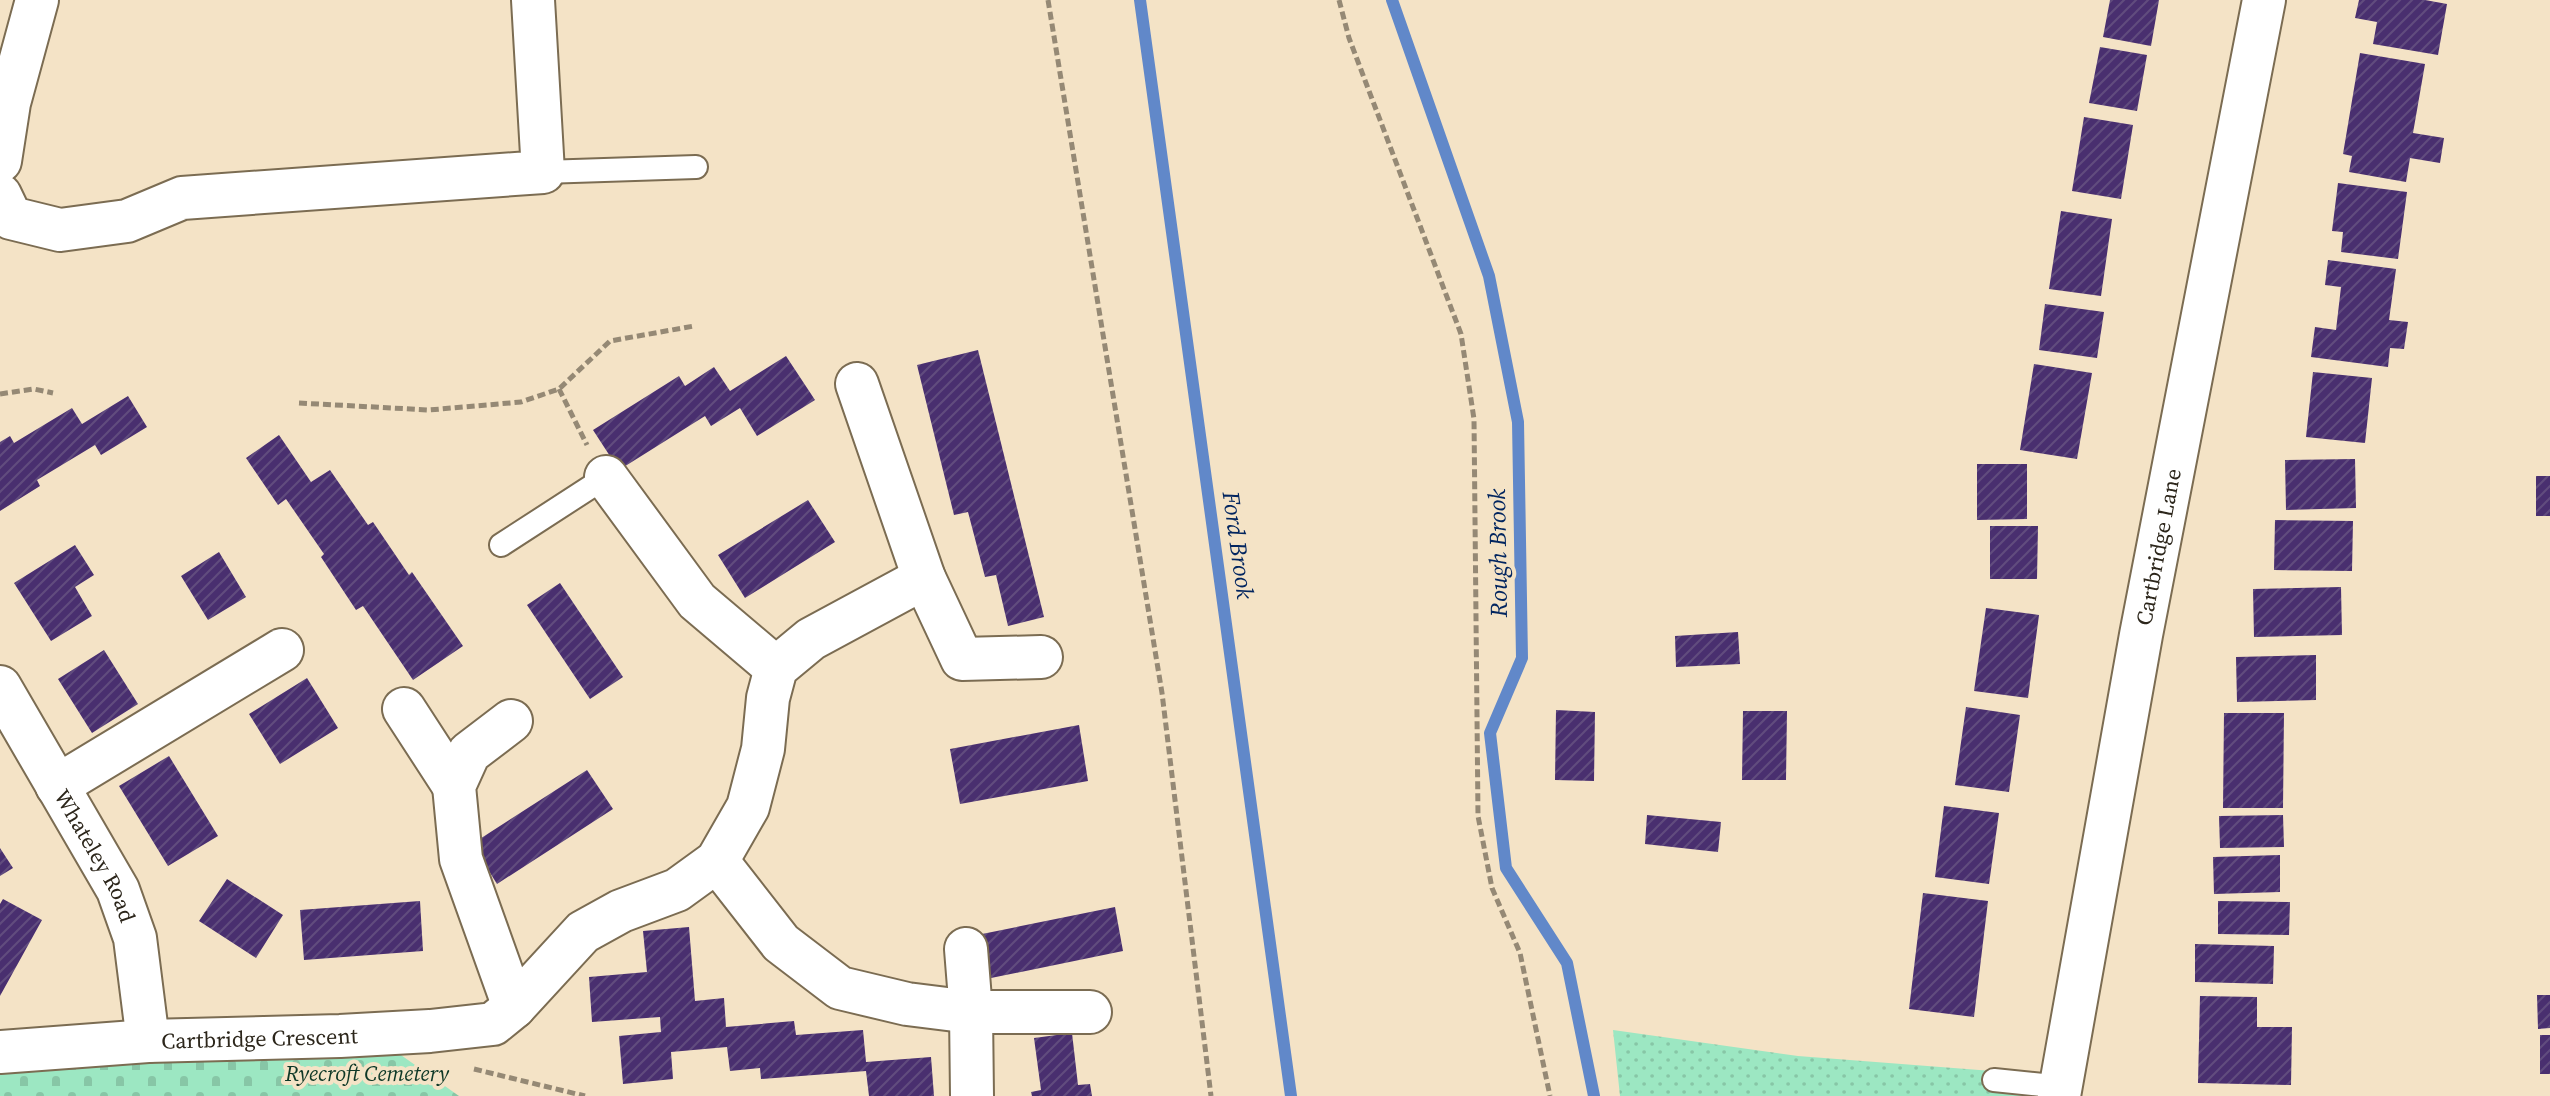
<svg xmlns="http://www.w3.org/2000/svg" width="2550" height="1096" viewBox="0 0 2550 1096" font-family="'Source Serif 4',serif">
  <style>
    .grass { fill: url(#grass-dots) }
    .cemetery { fill: url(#cemetery-stones) }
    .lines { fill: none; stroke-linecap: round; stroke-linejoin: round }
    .stream { stroke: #6188c9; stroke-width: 12 }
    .building { fill: url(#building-hatch) }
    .service-casing { stroke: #7b6c52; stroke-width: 26 }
    .minor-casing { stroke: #7b6c52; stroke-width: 46 }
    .path { stroke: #958975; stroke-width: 5; stroke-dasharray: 8 4; stroke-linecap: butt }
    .service { stroke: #fff; stroke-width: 22 }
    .minor { stroke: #fff; stroke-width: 42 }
    .labels { text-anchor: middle; stroke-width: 8; stroke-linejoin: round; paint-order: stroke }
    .street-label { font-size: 22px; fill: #2c261b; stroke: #f4e3c6 }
    .park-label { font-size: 22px; font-style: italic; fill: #0d3726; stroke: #f4e3c6 }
    .water-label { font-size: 24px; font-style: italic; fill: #02255f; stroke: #f4e3c6 }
  </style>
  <defs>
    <pattern id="grass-dots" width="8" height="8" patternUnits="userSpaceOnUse" patternTransform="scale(2)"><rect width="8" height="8" fill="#9ce7c2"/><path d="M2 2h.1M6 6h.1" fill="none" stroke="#87c6a6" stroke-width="1.8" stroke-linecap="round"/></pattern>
    <pattern id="cemetery-stones" width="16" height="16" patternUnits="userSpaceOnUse" patternTransform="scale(2)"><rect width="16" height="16" fill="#9ce7c2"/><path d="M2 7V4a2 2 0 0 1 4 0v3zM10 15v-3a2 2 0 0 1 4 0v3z" fill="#87c6a6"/></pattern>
    <pattern id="building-hatch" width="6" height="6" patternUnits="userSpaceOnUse" patternTransform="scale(2)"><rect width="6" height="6" fill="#492f6f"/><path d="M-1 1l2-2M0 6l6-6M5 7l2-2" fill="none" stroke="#614c7e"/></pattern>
  </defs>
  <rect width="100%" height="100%" fill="#f4e3c6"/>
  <!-- grass -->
  <path class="grass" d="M1613,1030L1798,1056L2031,1074L2028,1096H1620Z"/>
  <!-- cemetery -->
  <path class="cemetery" d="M391,1048L459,1096H0V1072L12,1070Z"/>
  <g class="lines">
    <!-- stream -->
    <path class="stream" d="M1140,0L1291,1096
      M1392,0L1489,276L1518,422L1522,658L1490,733L1506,868L1567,963L1594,1096"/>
  </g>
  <!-- building -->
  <path class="building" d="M2110,0H2159L2151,46L2103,37Z
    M2359,0H2425L2447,4L2438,55L2373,44L2377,22L2355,18Z
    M2100,47L2147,55L2137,111L2089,103Z
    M2360,53L2425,64L2413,133L2444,138L2440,163L2410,158L2406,182L2349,172L2352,156L2343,154Z
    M2084,117L2133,125L2121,199L2072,191Z
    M2338,183L2407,192L2398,259L2341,252L2343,232L2332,231Z
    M2061,211L2112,219L2101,296L2049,289Z
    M2328,260L2396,269L2389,320L2408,322L2404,349L2390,348L2388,367L2311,357L2315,327L2336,330L2341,287L2325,285Z
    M2045,304L2104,312L2097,358L2039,350Z
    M978,350L1044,617L1008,626L996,575L985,577L968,512L954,515L917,365Z
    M786,356L815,400L757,436L740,408L711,426L705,416L619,470L593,430L679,376L685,386L714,367L730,391Z
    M2034,364L2092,373L2077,459L2020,450Z
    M2313,372L2372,378L2365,443L2306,437Z
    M128,396L147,427L101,455L95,445L37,480L40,486L0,511V442L10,436L14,443L72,408L82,424Z
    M279,435L311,482L330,470L368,525L373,522L409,575L412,572L463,646L413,680L363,606L356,610L321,557L324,554L286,499L278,505L246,458Z
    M2355,459L2356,508L2286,510L2285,460Z
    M1977,464H2027V519L1977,520Z
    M2536,476H2550V516H2536Z
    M808,500L835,542L745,598L718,555Z
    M2275,520L2353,521L2352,571L2274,570Z
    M1990,526H2038L2037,579H1990Z
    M75,545L94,575L75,587L92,616L51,641L14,583Z
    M219,552L246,597L208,620L181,576Z
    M560,583L623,677L590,699L527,605Z
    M2341,587L2342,635L2254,637L2253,589Z
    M1986,608L2039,615L2028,698L1974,691Z
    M1738,632L1740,664L1676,667L1675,636Z
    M104,650L138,704L92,733L58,679Z
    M2316,655V700L2237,702L2236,657Z
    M307,678L338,728L280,764L249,714Z
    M1966,707L2020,715L2009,792L1955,785Z
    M1556,710L1595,712L1594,781L1555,780Z
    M1743,711H1787L1786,780H1742Z
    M2224,713H2284L2283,808H2223Z
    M1079,725L1088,781L960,804L950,749Z
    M169,756L218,836L168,866L119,786Z
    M587,770L613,809L497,884L472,844Z
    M1944,806L1999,813L1989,884L1935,877Z
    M1647,815L1721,822L1718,852L1645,844Z
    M2283,815L2284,847L2220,848L2219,816Z
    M0,848L13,868L0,876Z
    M2280,855V892L2214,894L2213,857Z
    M227,879L283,915L256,958L199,921Z
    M1923,893L1988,901L1974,1017L1909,1009Z
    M3,899L42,920L0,996V904Z
    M420,901L423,951L304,960L300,910Z
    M2218,901L2290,902L2289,935L2218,934Z
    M1115,907L1123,951L991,978L982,934Z
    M689,927L695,1001L724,998L726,1027L794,1021L796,1035L863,1030L866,1062L931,1057L934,1096H869L866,1071L761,1079L760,1068L730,1071L727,1047L671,1052L673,1079L623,1084L619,1036L661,1032L660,1017L592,1022L589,977L647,972L643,931Z
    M2195,944L2274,946L2273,984L2195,982Z
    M2537,995H2550V1028L2538,1029Z
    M2200,996L2257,997V1027H2292L2291,1085L2198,1083Z
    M1072,1033L1078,1085L1090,1084L1092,1096H1032L1031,1092L1041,1090L1034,1038Z
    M2540,1035H2550V1074H2540Z"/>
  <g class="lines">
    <defs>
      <path id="service" d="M543,172L696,167
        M501,545L606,477
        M1994,1080L2062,1087"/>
      <g id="minor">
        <path d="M0,161L9,103L37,0"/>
        <path d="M0,195L11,218L60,230L127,221L182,198L543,172L533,0"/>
        <path d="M857,384L924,578L962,659L1041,657"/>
        <path d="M606,477L697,601L776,668"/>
        <path id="s1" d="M0,687L118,890L135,938L148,1041"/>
        <path d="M404,709L454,786"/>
        <path d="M511,721L469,753L454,786L461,859L514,1007"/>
        <path d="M57,786L282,650"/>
        <path d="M717,861L781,943L840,988L907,1004L971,1012H1090"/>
        <path d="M966,949L971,1012L972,1096"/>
        <path id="s2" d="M0,1052L148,1041L340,1036L430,1031L493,1024L514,1007L583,932L621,911L677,890L717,861L748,807L763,749L768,698L776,668L811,639L924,578"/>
        <path id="s3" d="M2059,1096L2141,635L2264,0"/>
      </g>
    </defs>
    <!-- service casing -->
    <use href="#service" class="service-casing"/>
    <!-- minor casing -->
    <use href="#minor" class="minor-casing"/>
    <!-- path -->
    <path class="path" d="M1048,0L1162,693L1211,1096
      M1339,0L1349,38L1461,334L1474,419L1478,816L1492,888L1520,953L1550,1096
      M559,389L587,445
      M0,394L34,389L53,393
      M299,403L429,410L521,402L559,389L610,341L694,326
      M474,1069L585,1096"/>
    <!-- service -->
    <use href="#service" class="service"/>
    <!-- minor -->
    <use href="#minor" class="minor"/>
  </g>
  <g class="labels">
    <!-- street labels -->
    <g class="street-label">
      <text dy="8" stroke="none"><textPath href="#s3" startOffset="558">Cartbridge Lane</textPath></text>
      <text dy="8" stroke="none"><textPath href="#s1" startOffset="194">Whateley Road</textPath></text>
      <text dy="8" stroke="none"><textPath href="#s2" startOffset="260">Cartbridge Crescent</textPath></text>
    </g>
    <!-- park labels -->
    <g class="park-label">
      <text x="367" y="1081">Ryecroft Cemetery</text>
    </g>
    <!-- water labels -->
    <g class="water-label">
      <text transform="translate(1238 545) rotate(82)" y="8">Ford Brook</text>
      <text transform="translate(1498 553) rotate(-91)" y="8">Rough Brook</text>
    </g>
  </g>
</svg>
